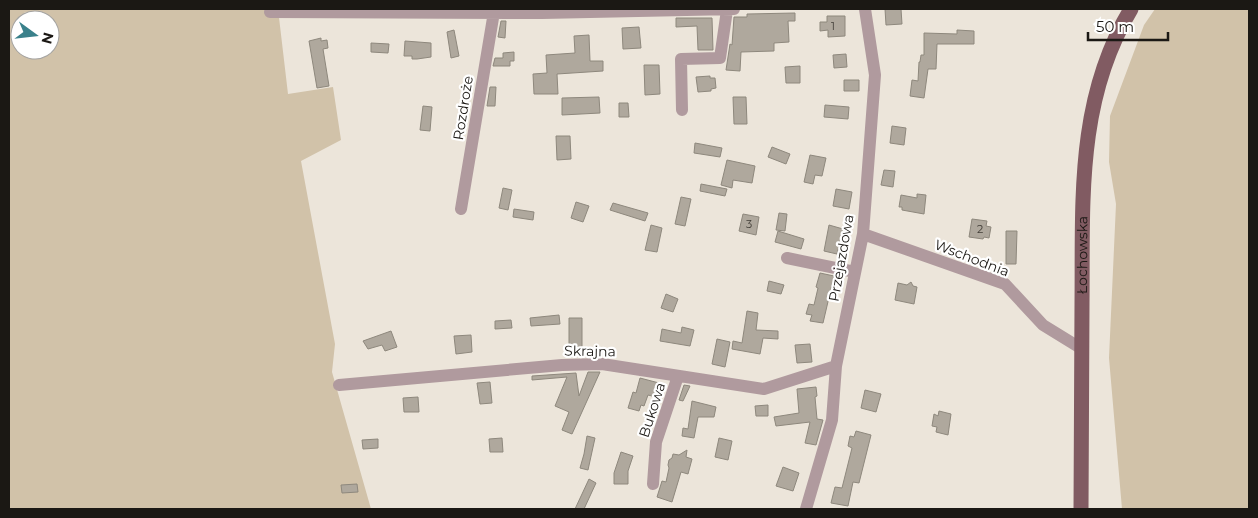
<svg xmlns="http://www.w3.org/2000/svg" width="1258" height="518" viewBox="0 0 1258 518" font-family="Montserrat,sans-serif">
  <style>
    .green { fill: #d1c2a9; fill-rule: evenodd }
    .building { fill: #afa89d; stroke: #8e887d }
    .lines { fill: none; stroke-linecap: round; stroke-linejoin: round }
    .minor { stroke: #b09a9e; stroke-width: 12 }
    .primary { stroke: #815b62; stroke-width: 15 }
    .labels { text-anchor: middle; stroke-width: 4.5; stroke-linejoin: round; paint-order: stroke }
    .number-label { font-size: 11px; fill: #403c36 }
    .street-label { font-size: 14px; fill: #1b1814; stroke: #fff }
  </style>
  <rect width="100%" height="100%" fill="#ece5da"/>
  <!-- green -->
  <path class="green" d="M9,9H278L288,94L333,87L341,140L301,161L335,344L332,372L371,509H9ZM20,20H50V50H20Z
    M1155,9H1249V509H1122L1109,358L1116,204L1109,162L1110,116L1144,25Z"/>
  <!-- building -->
  <path class="building" d="M885,9H901L902,24L886,25Z
    M795,13V21H788L789,42L774,43V51L741,52L740,71L726,70L730,44L732,45L734,17H747V14Z
    M827,16H845V36L828,37V30L820,31V22H827Z
    M676,18H712L713,50H698L697,26L676,27Z
    M501,21H506L505,38L498,37Z
    M639,27L641,48L623,49L622,28Z
    M454,30L459,56L451,58L447,32Z
    M957,30L974,31V44H937L936,69H928L924,98L910,96L912,80L918,81L919,62H920L921,55H924V33L957,34Z
    M589,35L590,61H603V71L557,74L558,94H534L533,74L547,73L546,55L575,53L574,36Z
    M321,38V41L327,40L328,48L323,49L329,86L317,88L309,41Z
    M405,41L431,43V57L417,59H412V56H404Z
    M371,43L389,44L388,53L371,52Z
    M514,52V61H510V66H493L495,58H503V53Z
    M846,54L847,67L834,68L833,55Z
    M644,65H659L660,94L645,95Z
    M800,66V83H786L785,67Z
    M710,76V78H715L716,88L711,89V91L698,92L696,77Z
    M844,80H859V91H844Z
    M490,87H496L495,106H487Z
    M599,97L600,113L562,115V98Z
    M733,97H746L747,124H734Z
    M619,103H628L629,117H619Z
    M825,105L849,107L848,119L824,117Z
    M423,106L432,107L430,131L420,130Z
    M892,126L906,128L904,145L890,143Z
    M556,136H570L571,159L557,160Z
    M695,143L722,148L720,157L694,153Z
    M772,147L790,154L786,164L768,157Z
    M810,155L826,158L822,176L815,175L813,184L804,182Z
    M727,160L755,166L752,183L733,180L732,188L721,185Z
    M884,170L895,171L893,187L881,185Z
    M701,184L727,189L725,196L700,191Z
    M503,188L512,190L508,210L499,208Z
    M836,189L852,192L849,209L833,206Z
    M917,194L926,195L924,214L902,210V207H899L901,195L917,198Z
    M681,197L691,199L685,226L675,224Z
    M576,202L589,206L583,222L571,218Z
    M613,203L648,213L645,221L610,210Z
    M514,209L534,212L533,220L513,217Z
    M779,213L787,214L785,231L776,230Z
    M743,214L759,217L756,235L739,231Z
    M972,219L987,221L986,226L991,227L989,238L984,237L983,239L969,237Z
    M651,225L662,228L657,252L645,250Z
    M829,225L843,229L837,254L824,251Z
    M778,231L804,239L801,249L775,242Z
    M1006,231H1017L1016,264H1006Z
    M820,273L834,276L823,323L810,321L812,315L806,314L809,304L814,305L818,288L816,287Z
    M769,281L784,285L781,294L767,291Z
    M911,282L913,286L917,287L914,304L895,300L898,283L907,285Z
    M666,294L678,299L673,312L661,308Z
    M747,311L758,313L756,330L778,331V339L763,338L760,354L732,349L733,341L742,343Z
    M559,315L560,324L531,326L530,318Z
    M569,318H582V348H569Z
    M511,320L512,328L495,329V321Z
    M682,327L694,330L690,346L660,341L662,329L681,333Z
    M391,331L397,347L385,351L382,345L368,349L363,341Z
    M471,335L472,352L456,354L454,336Z
    M717,339L730,342L725,367L712,364Z
    M810,344L812,362L797,363L795,345Z
    M588,372H600L572,434L562,430L569,412L555,406L567,377L532,380V376L576,373L579,396Z
    M640,378L659,383L656,397L648,395L644,406L641,405L639,411L628,408L633,392L636,393Z
    M490,382L492,403L480,404L477,383Z
    M684,385L690,386L683,401L679,400Z
    M816,387L817,396L815,397L817,419L823,420L816,445L805,443L810,422L776,426L774,417L799,413L797,389Z
    M865,390L881,394L876,412L861,408Z
    M418,397L419,412H404L403,398Z
    M692,401L716,407L714,417H698L694,438L682,436L683,428L688,429Z
    M768,405V416H756L755,406Z
    M939,411L951,414L948,435L936,432L937,427L932,426L934,414L938,416Z
    M856,431L871,435L859,483L853,482L848,506L831,503L835,487L842,488L852,448L848,446L850,436L854,437Z
    M587,436L595,438L588,470L580,468L584,454Z
    M502,438L503,452H490L489,439Z
    M719,438L732,441L728,460L715,457Z
    M378,439V448L363,449L362,440Z
    M687,450L686,457L692,459L688,474L681,472L672,502L657,497L662,481L666,482L669,468L668,465L669,460L672,458L673,454L679,455Z
    M621,452L633,456L628,471V484H614V473Z
    M783,467L799,473L793,491L776,486Z
    M589,479L596,483L584,509H575Z
    M357,484L358,492L342,493L341,485Z"/>
  <g class="lines">
    <!-- minor -->
    <path class="minor" d="M270,12L542,13L734,9
      M682,110L681,59L720,58L727,10
      M461,209L494,12
      M863,234L1005,284L1043,325L1082,349
      M787,258L855,272
      M339,385L562,365L602,364L764,389L836,366
      M653,484L656,442L678,376
      M806,509L832,420L836,366L863,234L875,75L865,9"/>
    <!-- primary -->
    <path class="primary" id="s1" d="M1081,509C1081,441 1082,373 1082,304C1083,201 1076,100 1131,9"/>
  </g>
  <g class="labels">
    <!-- number labels -->
    <g class="number-label">
      <text x="833" y="30">1</text>
      <text x="749" y="228">3</text>
      <text x="980" y="233">2</text>
    </g>
    <!-- street labels -->
    <g class="street-label">
      <text transform="translate(463 108) rotate(-81)" y="5">Rozdroże</text>
      <text dy="5" stroke="none"><textPath href="#s1" startOffset="254">Łochowska</textPath></text>
      <text transform="translate(841 258) rotate(-80)" y="5">Przejazdowa</text>
      <text transform="translate(972 258) rotate(21)" y="5">Wschodnia</text>
      <text transform="translate(590 351) rotate(1)" y="5">Skrajna</text>
      <text transform="translate(652 410) rotate(-72)" y="5">Bukowa</text>
    </g>
  </g>
  <!-- border -->
  <rect width="1258" height="518" fill="none" stroke="#1b1814" stroke-width="20"/>
  <!-- north arrow -->
  <g transform="translate(35 35) rotate(105)"><circle r="24" fill="#ffffff" stroke="#a4a3a1"/>
  <path d="M0-4L9 19L0 12L-9 19Z" fill="#3a818b"/>
  <text y="-8" font-size="14" font-weight="bold" text-anchor="middle" fill="#1b1814">N</text>
  </g>
  <!-- scale -->
  <path d="M1088 32v8h80v-8" fill="none" stroke="#1b1814" stroke-width="2.5"/>
  <text x="1096" y="32" font-size="15" fill="#1b1814" stroke="#ffffff" stroke-width="4" paint-order="stroke">50 m</text>
</svg>
